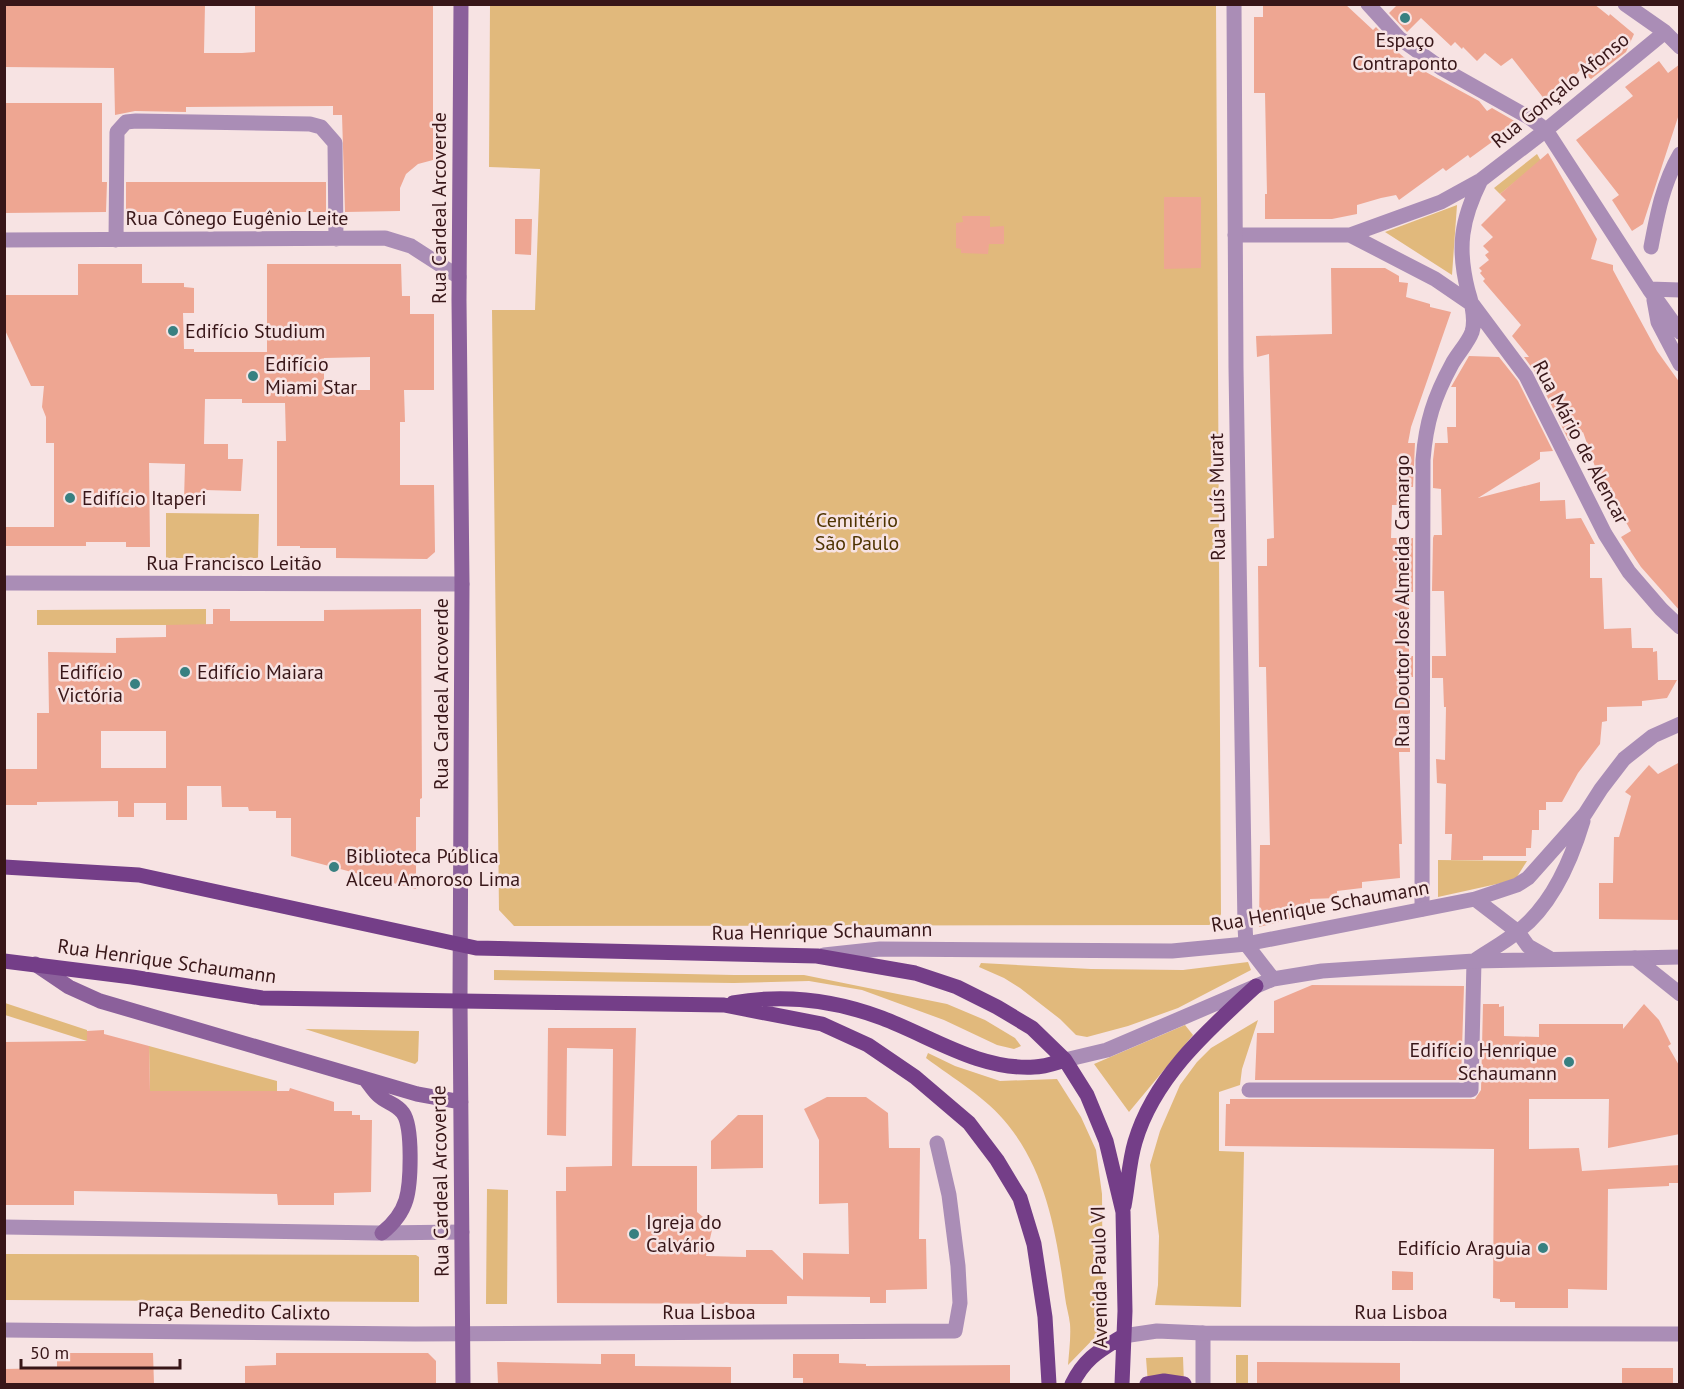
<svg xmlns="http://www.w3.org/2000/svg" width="1684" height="1389" viewBox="0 0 1684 1389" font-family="'PT Sans',sans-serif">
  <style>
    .green { fill: #e1b97c }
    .building { fill: #eea692; fill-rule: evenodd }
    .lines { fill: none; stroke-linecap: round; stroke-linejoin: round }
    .minor { stroke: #aa8db6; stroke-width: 15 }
    .tertiary { stroke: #aa8db6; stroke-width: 15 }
    .secondary { stroke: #8b609b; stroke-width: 15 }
    .primary { stroke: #743e88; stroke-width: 15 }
    .poi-dot { fill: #388081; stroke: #f7e3e3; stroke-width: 2 }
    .labels { text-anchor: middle; stroke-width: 5; stroke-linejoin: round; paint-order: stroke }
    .poi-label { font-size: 20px; fill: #381618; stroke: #f7e3e3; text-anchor: start }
    .street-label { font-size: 20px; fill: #381618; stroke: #f7e3e3 }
    .park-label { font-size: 20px; fill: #4e3300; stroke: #f7e3e3 }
  </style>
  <rect width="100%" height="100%" fill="#f7e3e3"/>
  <!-- green -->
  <path class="green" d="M490,5H1216L1221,914L1217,922L1209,925L514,926L499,910L492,310H535L540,169L489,167Z
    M1537,154L1541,161L1500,194L1494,188Z
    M1457,205L1452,275L1385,232Z
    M166,513L259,514L258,558H166Z
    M206,609V625H37V610Z
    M1438,860L1527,861L1515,880L1438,897Z
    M1248,962L1251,970L1178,1008L1128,1026L1087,1037L1076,1035L1060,1019L1020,988L1004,978L979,967L981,963L1091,969L1183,970Z
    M494,970L734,975H804L947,1004L985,1020L1015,1038L1021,1046L1014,1049L997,1045L944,1020L862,990L809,981L734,983L494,980Z
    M5,1003L87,1030V1041L5,1015Z
    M1258,1020L1242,1069L1240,1085L1219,1092V1151L1244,1152L1241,1307L1155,1305L1158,1285L1159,1236L1150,1165L1160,1131L1180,1085L1197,1062L1211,1048Z
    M1185,1025L1193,1035L1129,1112L1094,1064Z
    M305,1029L419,1031L418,1061L415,1064Z
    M149,1046L277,1081V1091H150Z
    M928,1053L955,1066L1000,1081L1057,1079L1081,1117L1096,1150L1102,1194L1103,1329L1068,1365C1069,1352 1071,1337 1070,1324C1069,1315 1066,1306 1065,1297C1057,1237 1047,1173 1008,1125C987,1098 954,1079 926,1058Z
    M487,1189L508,1190L507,1304H486Z
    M5,1254L416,1255L419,1257V1302L5,1300Z
    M1236,1355H1248V1384H1236Z
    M1183,1357L1184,1384H1148L1146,1358Z"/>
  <!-- building -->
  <path class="building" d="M4,4H205L204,53H242L255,52V4H433V160L418,164L406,174L400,188V211L345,212L342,115H333V106L186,107V112L135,111L115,115L114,68L4,67Z
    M1263,4H1345L1373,30L1376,27L1394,46L1393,48L1413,65L1479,101L1487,111L1492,108L1518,123L1470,158L1468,155L1446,171L1443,168L1399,200L1396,195L1381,198L1357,205V214L1332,219H1265V194H1267L1265,93H1254V17H1263Z
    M1398,4H1594L1609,16L1610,14L1634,34L1626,52L1591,79L1580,70L1567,85L1561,81L1545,100L1512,58L1501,66L1485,53L1477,61L1463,47L1462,49L1455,42L1451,46L1421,18L1407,32L1389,13Z
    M1659,61L1668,73L1680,64V111L1643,224L1632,231L1612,200L1619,195L1576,140L1633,96L1625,87Z
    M4,103H102V182H107L106,212L4,213Z
    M1548,153L1597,239L1591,259L1613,265V270L1657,351L1680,383V611L1641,567L1621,537L1631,531L1615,503L1613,502L1608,504L1583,432L1569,441L1535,372L1524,357H1529L1512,336L1521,325L1483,281L1485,279L1480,273L1482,271L1479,268L1489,260L1485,255L1489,252L1483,246L1493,237L1481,225L1506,200L1500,194Z
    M126,182H326V212H126Z
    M1164,197H1201V268L1164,269Z
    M962,216H990V227L1004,226V244H989L988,254L961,253V249L956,248V223L963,222Z
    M515,219H532L531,255L515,254Z
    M78,264H142V283H184V287L194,288V313H183L184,349H194V352H267V264H401L402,296H410V314H434V390H404L405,422H400V485H434L435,552L427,559L336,558V548H300V546H277V441H286L285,403H242V399H205L204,444H228V459H243L241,491L204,490V501L184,500L185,464L149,463L150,547H126V542H86V546H4V527H54V443H46V417L42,407L44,386H31L4,328V295H78ZM370,357V390H324V358Z
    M1331,268H1385L1399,276V282L1408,283L1406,297L1430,304V307L1451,312L1411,427L1408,443H1415L1413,487H1397V505H1392L1391,538H1413V592H1409V656H1413V677H1410V752H1399L1402,844H1399L1400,878L1362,882V888L1337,891V898L1310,899V914L1259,927L1260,845H1270L1266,667H1259L1258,566H1267V539L1274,538L1269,354L1257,357L1256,336L1332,334Z
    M1469,356L1499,357L1518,381L1553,451L1540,452V459L1478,498L1540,482V501L1565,500L1566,519L1581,518L1595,544H1590V578H1602L1604,629L1631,628L1632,648H1653V652L1657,651L1658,680H1677L1667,698L1642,701V706L1607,707V721L1602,722L1600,744L1578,773L1562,802H1546V810H1539V830H1532L1531,848H1526V856H1483V860H1451L1452,834H1445L1446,784L1437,783L1436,759L1445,760L1446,707H1444L1443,678H1432V656H1446L1444,591H1432L1433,538L1434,535H1442L1441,489L1433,488V460L1435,443H1448L1447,427H1456V387H1451Z
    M213,609H230V621H324V610L421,609L422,798L420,799V817H416V889L291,856V818H276V811H249L248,807H222L221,786H187V820H166V803H134V817H118V801L37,802V805H4L5,769H37V713H49L48,652L116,653V638L166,637V625L213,624ZM101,731H166V768H101Z
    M1680,762V920L1599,919V883H1613L1614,837H1619L1631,796L1625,792L1649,765L1658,774Z
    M1312,985L1464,986L1461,1080H1255L1257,1033H1274V1001Z
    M1483,1004H1499V1007L1504,1006V1036L1539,1037V1024H1623V1029L1644,1004L1659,1020L1671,1044L1668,1046L1680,1067V1134L1608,1148L1609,1099H1529V1149L1579,1148L1582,1171L1680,1165V1183H1669V1186L1608,1189L1607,1290L1568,1289V1308H1515V1302H1500V1299L1493,1298L1494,1149L1225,1146L1226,1104H1230V1099H1475L1481,1090Z
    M548,1028H636L632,1166H697V1212L709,1222L712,1230L706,1256L746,1257V1250H772L803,1280V1253L849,1254L848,1203L819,1204V1140L804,1109L827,1097H866L888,1113L889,1148H920L919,1239H926L927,1289L886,1290V1303H870V1297L787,1296V1304L557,1303L556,1191H566V1167L612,1166L613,1049L567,1048L566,1136L547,1135Z
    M104,1030V1034L149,1046L150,1091H289L290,1088L334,1102V1111H352V1115H360V1120H372L371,1192L334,1193V1205H278L277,1194L74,1191V1205H4V1042L87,1041V1031Z
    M738,1115H763V1168L711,1169V1141Z
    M1392,1271L1413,1272V1290H1392Z
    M57,1353H153L154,1384H4V1369L57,1368Z
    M276,1353H428L436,1361V1384H245V1366L276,1365Z
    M601,1354H635V1366L731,1367V1384H498L497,1362L601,1364Z
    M793,1354H839V1363L866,1364V1366L1010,1365V1384H803V1378H793Z
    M1257,1362L1400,1363V1384H1257Z
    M1622,1368H1673V1384H1622Z"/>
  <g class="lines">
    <!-- minor -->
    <path class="minor" d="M1368,4L1399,38L1441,68L1530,118L1546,130L1649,289L1680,332
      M1625,4L1665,32L1680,47
      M1235,235H1350L1435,279L1473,305L1526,376L1605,534L1629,572L1661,609L1680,627
      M1350,235L1441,202L1481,180L1546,130L1665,32
      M4,240L385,238L411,246L459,277
      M116,240L117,132L126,122L136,121L310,124L321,127L335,143L336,239
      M1651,247C1657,215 1663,183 1680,154
      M1649,289L1680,290
      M1654,300L1658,322L1680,364
      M4,583L462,584
      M1422,909L1423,460C1426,422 1434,397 1452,364C1458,353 1468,343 1472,332C1476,319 1472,304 1468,291C1457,248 1461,220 1481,180
      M1635,958L1680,957
      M1249,1090H1471L1474,961
      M4,1227L378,1233L462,1232
      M4,1330L415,1334L955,1331L960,1303L958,1266L949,1195L937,1143
      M1203,1384V1333"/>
    <!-- tertiary -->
    <path class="tertiary" d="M1234,4L1236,368L1245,926L1246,944L1273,979
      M1475,899L1518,932L1528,946L1549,958
      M824,955L880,949L1172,951L1246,944L1475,899L1517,885L1528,878L1585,814L1601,789L1624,759L1653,736L1680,724
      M1474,961C1488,951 1504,943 1517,932C1552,906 1571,861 1583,821
      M1065,1060L1107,1050L1273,979L1322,971L1474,961L1635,958L1680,994
      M1123,1336L1157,1331L1203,1333L1680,1334"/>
    <!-- secondary -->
    <path class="secondary" d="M461,4L459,300L462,584L460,1000L463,1384
      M35,964L69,987L100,1001L417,1094L461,1102
      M366,1080C370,1085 373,1090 378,1095C386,1103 396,1103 403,1113C413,1127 411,1183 406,1200C402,1213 392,1225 382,1233"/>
    <!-- primary -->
    <path class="primary" d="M4,867L139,875L476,948L817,956L915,973L957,987L997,1007L1032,1028L1065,1060L1087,1095L1106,1141L1123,1212L1125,1311L1122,1384
      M4,961L132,977L262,998L724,1005L822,1024L868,1045L915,1077L969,1123L997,1160L1020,1198L1034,1244L1045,1317L1049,1384
      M733,1003C783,994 834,1000 882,1018C932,1037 979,1070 1034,1067C1044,1067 1055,1063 1065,1060
      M1124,1206C1128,1185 1129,1162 1135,1142C1154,1077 1208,1030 1256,986
      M1072,1384C1085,1358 1099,1351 1123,1336
      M1147,1384L1164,1381L1184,1384"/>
  </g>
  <!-- markers -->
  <g class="poi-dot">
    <circle cx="1405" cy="18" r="6"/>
    <circle cx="173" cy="331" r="6"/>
    <circle cx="253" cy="376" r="6"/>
    <circle cx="70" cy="498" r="6"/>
    <circle cx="185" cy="672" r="6"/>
    <circle cx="135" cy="684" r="6"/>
    <circle cx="334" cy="867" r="6"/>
    <circle cx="1569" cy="1062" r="6"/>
    <circle cx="634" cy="1234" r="6"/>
    <circle cx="1543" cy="1248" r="6"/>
  </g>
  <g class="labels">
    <!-- poi labels -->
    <g class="poi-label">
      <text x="1405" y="47" text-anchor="middle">Espaço<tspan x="1405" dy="23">Contraponto</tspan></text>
      <text x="185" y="338">Edifício Studium</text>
      <text x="265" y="371">Edifício<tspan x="265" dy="23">Miami Star</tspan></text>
      <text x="82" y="505">Edifício Itaperi</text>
      <text x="123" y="679" text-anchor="end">Edifício<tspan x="123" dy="23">Victória</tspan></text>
      <text x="197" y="679">Edifício Maiara</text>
      <text x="346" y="863">Biblioteca Pública<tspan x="346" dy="23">Alceu Amoroso Lima</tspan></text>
      <text x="1557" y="1057" text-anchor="end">Edifício Henrique<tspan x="1557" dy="23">Schaumann</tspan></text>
      <text x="646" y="1229">Igreja do<tspan x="646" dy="23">Calvário</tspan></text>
      <text x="1531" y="1255" text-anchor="end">Edifício Araguia</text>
    </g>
    <!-- street labels -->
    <g class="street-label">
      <text transform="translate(1560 90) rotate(-39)" y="7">Rua Gonçalo Afonso</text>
      <text transform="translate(439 208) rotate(-90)" y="7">Rua Cardeal Arcoverde</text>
      <text x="237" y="225">Rua Cônego Eugênio Leite</text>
      <text transform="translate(1581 442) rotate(62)" y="7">Rua Mário de Alencar</text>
      <text transform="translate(1217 497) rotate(-91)" y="7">Rua Luís Murat</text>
      <text x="234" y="570">Rua Francisco Leitão</text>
      <text transform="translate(1402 601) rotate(-90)" y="7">Rua Doutor José Almeida Camargo</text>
      <text transform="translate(441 694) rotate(-90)" y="7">Rua Cardeal Arcoverde</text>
      <text transform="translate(1320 906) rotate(-10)" y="7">Rua Henrique Schaumann</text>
      <text transform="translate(822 931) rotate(-1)" y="7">Rua Henrique Schaumann</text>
      <text transform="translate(167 961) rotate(8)" y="7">Rua Henrique Schaumann</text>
      <text transform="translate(440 1181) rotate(-91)" y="7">Rua Cardeal Arcoverde</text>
      <text transform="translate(1099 1277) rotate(-91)" y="7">Avenida Paulo VI</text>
      <text transform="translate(234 1311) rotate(1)" y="7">Praça Benedito Calixto</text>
      <text x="709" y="1319">Rua Lisboa</text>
      <text x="1401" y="1319">Rua Lisboa</text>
    </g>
    <!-- park labels -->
    <g class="park-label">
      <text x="857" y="527">Cemitério<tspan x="857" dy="23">São Paulo</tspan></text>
    </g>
  </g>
  <!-- border -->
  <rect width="1684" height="1389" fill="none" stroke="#381618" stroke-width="12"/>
  <!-- scale -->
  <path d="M21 1359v9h159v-9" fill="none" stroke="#381618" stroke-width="3"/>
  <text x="30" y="1359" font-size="18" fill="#381618" stroke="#f7e3e3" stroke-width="4.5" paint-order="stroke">50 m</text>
</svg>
